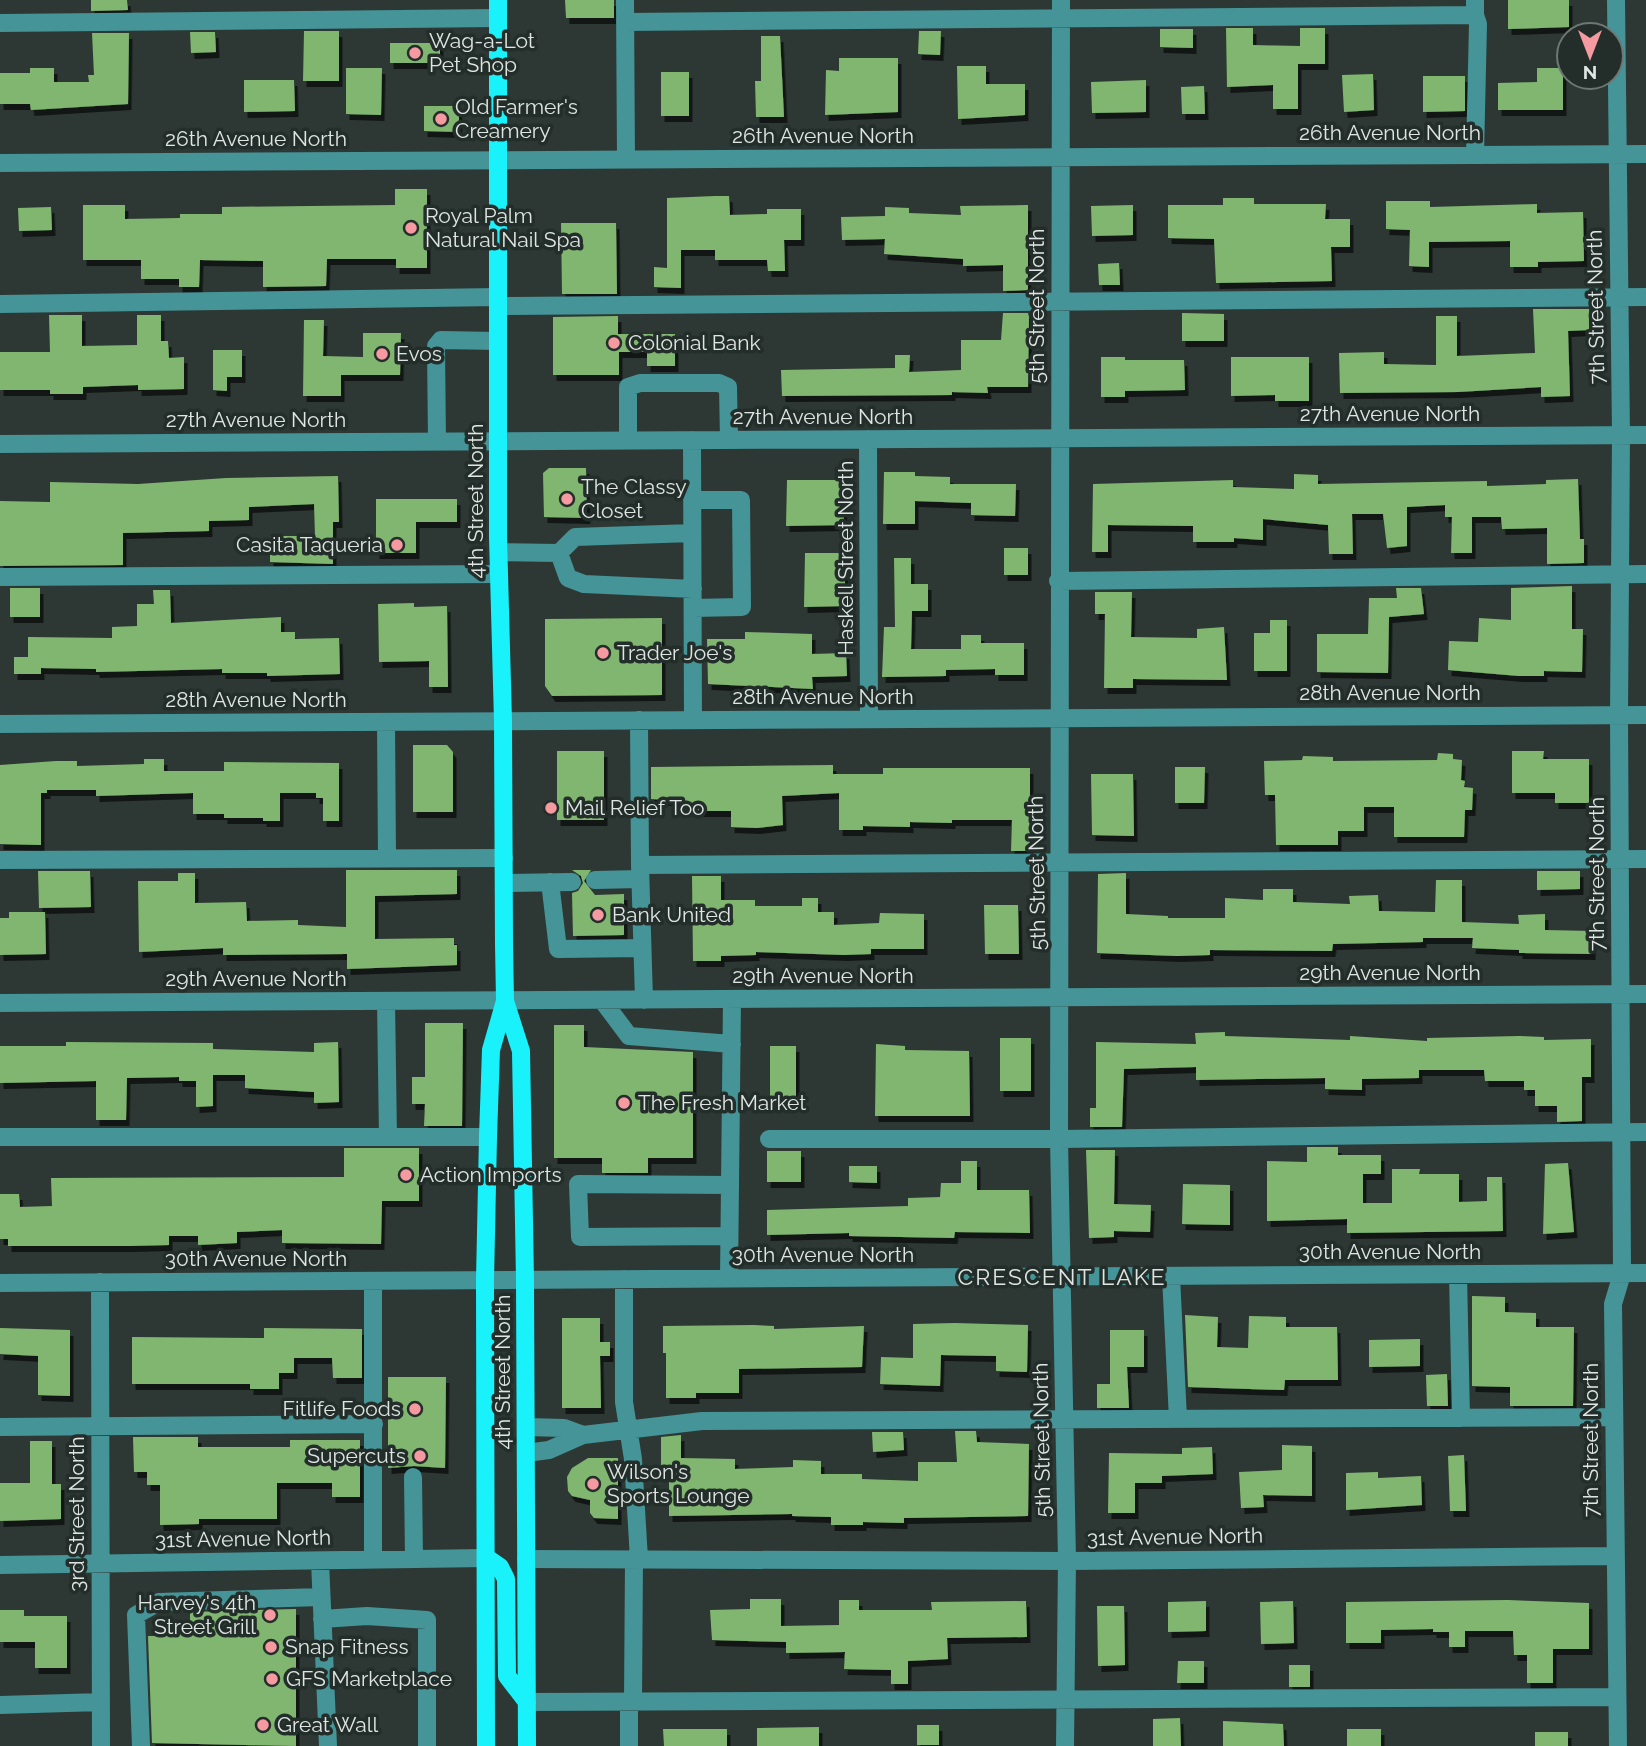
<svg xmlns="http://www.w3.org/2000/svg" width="1646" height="1746" viewBox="0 0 1646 1746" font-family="Raleway,sans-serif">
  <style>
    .building { fill: #81b670; filter: url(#shadow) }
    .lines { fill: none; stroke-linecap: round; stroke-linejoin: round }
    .minor { stroke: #459498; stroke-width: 18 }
    .major { stroke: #1af2fb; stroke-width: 18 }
    .poi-dot { fill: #f49aa0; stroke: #232e2a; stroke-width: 2.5 }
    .labels { text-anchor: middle; stroke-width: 7; stroke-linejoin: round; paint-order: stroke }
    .poi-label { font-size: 21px; fill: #dee5e2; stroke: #232e2a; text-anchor: start }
    .street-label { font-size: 21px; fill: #dee5e2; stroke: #232e2a }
    .neighbourhood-label { font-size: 23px; letter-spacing: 2px; fill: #dee5e2; stroke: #232e2a }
  </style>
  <defs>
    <filter id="shadow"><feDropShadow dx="3.5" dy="6" stdDeviation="0" flood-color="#0009"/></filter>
  </defs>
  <rect width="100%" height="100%" fill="#2d3834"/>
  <!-- building -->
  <path class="building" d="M91,0H127L128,10L91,11Z
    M565,0H614V18H566Z
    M1508,0H1569V27L1508,29Z
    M1226,28H1253V45L1300,46V28H1325V64H1298V109H1273V85L1227,87Z
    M1160,29H1193V48L1160,47Z
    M304,31H339V81H303Z
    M919,31H941L940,55L918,54Z
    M190,32H215L216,52L191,53Z
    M92,33H129L128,104L31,110L30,104H0V73H30V68H54V82H89L88,75H94Z
    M761,36H780L784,117H756L755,81H761Z
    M390,43H440V63H390Z
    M839,58H898V112L825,115L826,70L839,71Z
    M957,66H986V84H1025V115L958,119Z
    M346,68H382L381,115L346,114Z
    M1537,68H1563V110H1498V83L1537,82Z
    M661,72H689V116H661Z
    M1373,74L1374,110L1344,112L1342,75Z
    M1423,76H1465V111L1423,112Z
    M244,80H294L295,111L244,112Z
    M1146,80V112L1092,113L1091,82Z
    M1204,86L1205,114H1182L1181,87Z
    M424,106H459V132L424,131Z
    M395,189H427V268H396V259H327L326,286L263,287V261L200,260L199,287H179V279H141V260H83V205H125V219L180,218V214H222V207L395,205Z
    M715,196H729L730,215L767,214V209H801V240H784L785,271H768L767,260H715V250H681V288L654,287V267L667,268V198Z
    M1223,198H1254V204H1326L1325,219H1350V247H1331L1332,281L1216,283L1214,239L1168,238V205H1223Z
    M1386,201H1430V207L1537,204V213L1583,212L1584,261L1538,262V267H1510V241L1429,242V267L1409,266L1410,230L1386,229Z
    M1028,205V290L1003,291V265L963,266V259L884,254L885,239L842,240L841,217L885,216V207L909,208V213L961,215L960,206Z
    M1133,205V235L1092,236L1091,206Z
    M51,207L52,230L19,231L18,208Z
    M561,223H616L617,294H562Z
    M1119,263L1120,285H1099L1098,264Z
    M1533,309H1589V330L1568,331L1570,396L1541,397V387L1458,392L1340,393L1339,353L1384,352V364L1436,365V316H1457V356L1535,353Z
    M1003,313H1028L1029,317L1028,387H987L988,393L952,392V395L782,396L781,370L895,368V355H910L909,372L961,370V340H1001Z
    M1182,313L1224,314V341H1182Z
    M49,315H82V346L137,345V315H161V341H168L169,358L184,357V389L138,390V385L83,387V394H50V390H0V352H50Z
    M618,316V334H675V366H647V352H619V375H553V317Z
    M304,320H324L323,356L363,357V333H401L400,375H341V396H303Z
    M213,350H242V377H227V391L213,390Z
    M1101,357H1125V360H1184L1185,390L1125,391V397H1101Z
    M1231,357H1309V401H1275V395L1231,396Z
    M549,468H586L587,518L544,517L543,473Z
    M884,472H915V476L950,477V484H1016L1015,516L971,515V503L915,501V524H883Z
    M1294,474L1318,475V484L1487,481V486L1546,484V480L1578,479L1580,539H1584V563L1547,564V528L1502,529L1501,517H1472V553H1451L1452,517H1445V505L1407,507V546L1387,548L1383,514H1352L1353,554H1329L1328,525L1263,519V540L1234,538V542H1193V526L1108,525V552H1092L1093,484L1233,480V487L1294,489Z
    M338,476L339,522H333V564L270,562V536H315L314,504L249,507V520L209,521V531L123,533V565L0,566V501L50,502V482L138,484L226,478Z
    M787,480H843L844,525L786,526Z
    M376,499H457V522H416V553H376Z
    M1004,548H1028V575H1004Z
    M805,553H845V606L804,607Z
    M894,558H911V584H928V611H912L911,649H961V635H981V643H1024V675H995V669L946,670V676L882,677L884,627H895Z
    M1572,586V629H1583L1582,672L1544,671V676H1519L1448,670L1449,641L1478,642L1479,618L1511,620V588Z
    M10,588H40V617H10Z
    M1396,588H1421L1424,614L1389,617L1388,673L1317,672V634H1368L1369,598H1397Z
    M153,590H170L171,623L281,617V632H295V639L339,638L340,674L267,676V673H222V669L96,672V669L41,668V674H14V657H28V637L112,638V627L137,626V604H154Z
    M1095,592H1132L1131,637L1197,638V629L1224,627L1227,680L1133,679V688H1104L1105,614H1095Z
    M414,603V607L447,606L448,687H429V661L379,662L378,604Z
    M662,618V695L552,696L545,686V619Z
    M1270,620H1287V671H1254V633H1270Z
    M745,632L812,634V654L846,653L847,676L812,677L813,689L708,684L707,639H745Z
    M413,745H447L453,752V812H413Z
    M557,751H604V820H557Z
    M1512,751H1544L1543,759H1589V803H1555V793H1512Z
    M1438,753L1453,754V759L1462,760L1461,780L1465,781L1464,787L1473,788L1472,810H1465L1464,837H1394V807H1364V831H1338V845H1276L1275,795H1265L1264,761L1302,760L1303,756L1333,757V761L1437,760Z
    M144,759H164V771H224V762L339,763V821H323V798H316V793H280V821H263V818H224V814H193V793L96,796V790H47V793H41V845L0,844V765L56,761H77V766L144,764Z
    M833,765V774H883V768H1030V851H1011L1012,820H952V823L910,822V827L863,826V830H839V793L782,796L783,825L757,828L731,827V811H689V801L651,799V767Z
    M1175,767H1205L1204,803H1175Z
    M1091,774H1133L1134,836L1092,835Z
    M346,870H457V894L375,896V939L454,938V945H457V965L347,969V954L223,955V948L139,952L138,881H178V873H195V903L246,902L247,921L298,920V925L346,927Z
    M572,870H591L584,881L595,895L624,894V935L573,936L572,893L578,891L583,883L581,876Z
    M38,871H90L91,907L39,908Z
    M1537,871H1580V889L1537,890Z
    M1126,873V914L1168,916V918H1225V898L1263,900V889H1293V902L1350,904L1349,896L1378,895L1379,911L1435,912L1436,880H1462V922L1519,924L1518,915L1545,914V930L1593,931L1592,954L1519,953V950L1472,948L1473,938H1423V942L1333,944L1332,951L1210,950V955L1177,956L1097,953L1098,874Z
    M692,876H721V900H755V906H802V898H818V912H834V925L879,923L880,913L924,914V949H871V954L844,955L756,952V955L721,956V961H693Z
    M984,905H1018L1019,954H985Z
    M9,912H45L46,954L0,955V918H9Z
    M425,1023H463L462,1126H424L425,1104H412V1077H425Z
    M554,1025H584V1047L693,1052V1158H648V1173H602V1158H554Z
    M1225,1032V1036L1350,1040V1036L1427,1041V1038L1520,1036L1544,1037V1040L1591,1039V1077H1582V1121L1557,1122V1106H1535V1090H1524V1081H1485L1484,1070H1419V1078L1362,1079V1090L1325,1089V1078L1196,1080V1067L1124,1069L1122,1127H1090V1108H1096V1042L1196,1044L1195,1033Z
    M1000,1038H1031V1091H1000Z
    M66,1042L213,1043V1049L314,1052V1043L338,1042L339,1102L314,1103V1092L245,1088V1075H213V1106L196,1107V1081H179V1077L127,1078L126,1120H96V1081L0,1083V1046H66Z
    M876,1044L905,1046V1050L969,1051L970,1116H875Z
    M770,1046H796V1098L770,1099Z
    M1307,1147H1338V1155H1381V1174H1363V1203H1392V1169H1420L1419,1174H1459V1202L1487,1201V1177H1502L1503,1231L1347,1233V1219L1267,1221V1161L1307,1162Z
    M344,1148H419V1201H382L381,1244L282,1243V1230L237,1232V1243L198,1245V1236H169V1245L129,1246H8V1239H0V1194H19L20,1207L52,1206L51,1178L344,1177Z
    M1086,1150H1115L1114,1204L1151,1205L1150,1232L1114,1231V1237L1089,1238Z
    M767,1151H801V1182H767Z
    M961,1161H977V1190H1029L1030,1233L955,1232L954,1238L849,1236V1233L767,1235V1210L908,1206V1198L940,1197L941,1183H961Z
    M1568,1163L1574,1232L1543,1234L1545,1164Z
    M849,1166H877V1183L849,1182Z
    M1183,1184L1230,1185V1225L1182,1224Z
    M1472,1296L1505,1297V1312L1536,1313V1327H1574L1573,1406H1510V1387L1472,1386Z
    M1185,1315L1218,1317L1217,1347L1248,1348L1249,1316L1286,1317V1327H1337L1338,1380H1285L1284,1390L1188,1387Z
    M562,1318H600V1342H610V1356H600L601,1408H562Z
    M955,1323L1028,1325L1027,1372L996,1371V1356L941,1355L940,1386L880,1384L881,1357L913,1358V1324Z
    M754,1325L774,1326V1329L864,1326L862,1367L739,1369V1393H696V1398H666V1353H663V1326Z
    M0,1328L70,1330V1396L38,1395V1356L0,1354Z
    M264,1328L362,1329V1378H333L332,1358H294V1373H279V1389H250V1384H132V1337L264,1338Z
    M1110,1330H1144V1367H1127L1129,1408H1097V1384H1110Z
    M1420,1339V1366L1369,1367V1340Z
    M1447,1374L1448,1406H1427L1426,1375Z
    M388,1377H446L445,1468L414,1466L388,1468Z
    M955,1431H976L977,1442L1029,1444L1028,1516L904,1518V1523L863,1522V1525H831V1517L792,1516V1514L669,1516V1465H661V1437L681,1435V1458L735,1459V1469L793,1467V1460L821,1461V1474H862V1479L918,1481V1462H957Z
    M872,1432H903L904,1450L873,1452Z
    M133,1437H198V1447H290V1440H360V1497H332V1483H277V1519H199V1524L160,1525V1485H147V1472H134Z
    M30,1441H52V1484H61V1519L0,1521V1483H30Z
    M1282,1445L1312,1446V1496L1263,1495L1264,1507L1241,1508L1239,1472L1282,1470Z
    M1212,1447L1213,1474L1162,1476V1483H1135V1513H1108L1109,1453L1182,1454V1448Z
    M1464,1455L1466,1511H1450L1448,1456Z
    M588,1458H618V1519L594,1518L590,1513V1500L572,1496L568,1491L567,1477L572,1468Z
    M1378,1472V1478L1421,1476L1422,1505L1346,1510V1473Z
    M750,1599H781V1626L839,1625V1600H859V1610H932L931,1602L1026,1601L1027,1637L947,1638L948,1659L908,1661V1684H891V1670L844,1669L845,1652L786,1653V1642L712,1640L710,1610L750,1609Z
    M1508,1600L1589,1603V1649H1553V1683H1527V1655H1514L1513,1631H1465V1647H1449V1632H1433V1629L1381,1630V1643H1346V1602Z
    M1206,1601V1631L1168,1632V1602Z
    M1293,1601L1294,1643L1261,1644L1260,1602Z
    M1097,1606H1124L1125,1665L1098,1666Z
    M296,1609V1746L152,1743L148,1636H161V1629L190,1628V1612Z
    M0,1610H24V1616H67V1668H35V1642H0Z
    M1178,1661H1204V1683H1177Z
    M1289,1665H1310V1687H1289Z
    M1180,1718L1181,1746H1153V1719Z
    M1223,1721L1283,1724L1284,1746H1223Z
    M917,1725H939V1745H917Z
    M819,1727V1746H757V1728Z
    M663,1729H727V1746H664Z
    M1347,1729H1381V1746H1347Z
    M1535,1732H1568V1746H1535Z"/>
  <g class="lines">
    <!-- minor -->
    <path class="minor" d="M625,0L626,160
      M1061,0L1059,1139L1067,1561L1065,1746
      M1616,0L1621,435L1619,715L1622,1274L1613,1304L1618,1746
      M625,22L1475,15V0
      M0,23L498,18
      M1475,155L1478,24L1475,15
      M0,163L1646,154
      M0,304L498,297
      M498,306L1646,297
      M868,439L869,719
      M692,440L693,720
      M628,441V387L640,383H719L728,387L729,440
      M437,442L436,346L441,340L498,341
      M0,444L1646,435
      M692,500H741L742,607L693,608
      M499,552L559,553L568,578L584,584L693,589
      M559,553L575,537L692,533
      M0,577L499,574
      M1058,581L1646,574
      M639,720L640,865L1646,859
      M386,722L387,858
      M0,724L1646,715
      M0,860L504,858
      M640,865L644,1000
      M595,880L640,879
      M550,882L558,949L642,948
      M504,883L572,882
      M602,1000L629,1036L732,1044
      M386,1001L388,1137
      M0,1003L1646,994
      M0,1137H488
      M769,1139H1059L1646,1132
      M729,1236L580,1237L578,1184L730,1185
      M1458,1274L1461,1418
      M1171,1276L1178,1419
      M729,1278L732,999
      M624,1279V1402L633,1459L639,1559
      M373,1281V1560
      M100,1282L101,1746
      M0,1283L1646,1273
      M0,1427L374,1424
      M526,1427L564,1428L583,1435
      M526,1453L549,1450L583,1435L702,1421L1614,1417
      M413,1477L414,1559
      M526,1559L1067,1561L1615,1556
      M320,1561L328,1746
      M0,1565L487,1558
      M322,1619L367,1616L427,1620V1746
      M633,1701L634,1559
      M527,1702L1616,1697
      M0,1705L101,1702
      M141,1746L136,1615L159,1602L321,1597
      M629,1746V1701"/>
    <!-- major -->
    <path class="major" d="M498,0V537L503,721L504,944L505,1001L521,1051L525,1280L527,1746
      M487,1558L500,1567L506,1579L507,1676L527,1702
      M486,1746L485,1280L488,1137L491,1050L505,1001"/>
  </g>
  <!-- markers -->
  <g class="poi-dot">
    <circle cx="415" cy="53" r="7"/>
    <circle cx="441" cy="119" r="7"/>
    <circle cx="411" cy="228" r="7"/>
    <circle cx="614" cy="343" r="7"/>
    <circle cx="382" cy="354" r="7"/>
    <circle cx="567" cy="499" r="7"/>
    <circle cx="397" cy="545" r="7"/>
    <circle cx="603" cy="653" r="7"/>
    <circle cx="551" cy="808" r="7"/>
    <circle cx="598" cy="915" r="7"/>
    <circle cx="624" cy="1103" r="7"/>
    <circle cx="406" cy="1175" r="7"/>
    <circle cx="415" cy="1409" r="7"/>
    <circle cx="420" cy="1456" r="7"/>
    <circle cx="593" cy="1484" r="7"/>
    <circle cx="270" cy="1615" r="7"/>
    <circle cx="271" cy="1647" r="7"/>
    <circle cx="272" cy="1679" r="7"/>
    <circle cx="263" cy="1725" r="7"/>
  </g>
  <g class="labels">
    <!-- poi labels -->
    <g class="poi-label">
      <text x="429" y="48">Wag-a-Lot<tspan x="429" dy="24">Pet Shop</tspan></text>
      <text x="455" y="114">Old Farmer's<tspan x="455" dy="24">Creamery</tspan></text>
      <text x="425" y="223">Royal Palm<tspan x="425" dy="24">Natural Nail Spa</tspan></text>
      <text x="628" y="350">Colonial Bank</text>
      <text x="396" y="361">Evos</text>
      <text x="581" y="494">The Classy<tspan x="581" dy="24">Closet</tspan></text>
      <text x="383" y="552" text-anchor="end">Casita Taqueria</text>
      <text x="617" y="660">Trader Joe's</text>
      <text x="565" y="815">Mail Relief Too</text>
      <text x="612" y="922">Bank United</text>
      <text x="638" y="1110">The Fresh Market</text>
      <text x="420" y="1182">Action Imports</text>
      <text x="401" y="1416" text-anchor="end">Fitlife Foods</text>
      <text x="406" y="1463" text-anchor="end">Supercuts</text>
      <text x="607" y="1479">Wilson's<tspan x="607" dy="24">Sports Lounge</tspan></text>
      <text x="256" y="1610" text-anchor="end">Harvey's 4th<tspan x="256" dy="24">Street Grill</tspan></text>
      <text x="285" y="1654">Snap Fitness</text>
      <text x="286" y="1686">GFS Marketplace</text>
      <text x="277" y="1732">Great Wall</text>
    </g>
    <!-- street labels -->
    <g class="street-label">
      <text x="1390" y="140">26th Avenue North</text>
      <text x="823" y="143">26th Avenue North</text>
      <text x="256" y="146">26th Avenue North</text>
      <text transform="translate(1037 306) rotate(-90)" y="7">5th Street North</text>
      <text transform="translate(1596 307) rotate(-91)" y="7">7th Street North</text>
      <text x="1390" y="421">27th Avenue North</text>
      <text x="823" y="424">27th Avenue North</text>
      <text x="256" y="427">27th Avenue North</text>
      <text transform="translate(476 501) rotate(-90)" y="7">4th Street North</text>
      <text transform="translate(846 558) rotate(-90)" y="7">Haskell Street North</text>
      <text x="1390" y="700">28th Avenue North</text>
      <text x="823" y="704">28th Avenue North</text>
      <text x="256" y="707">28th Avenue North</text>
      <text transform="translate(1037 873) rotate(-91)" y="7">5th Street North</text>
      <text transform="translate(1597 874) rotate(-90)" y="7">7th Street North</text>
      <text x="1390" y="980">29th Avenue North</text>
      <text x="823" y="983">29th Avenue North</text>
      <text x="256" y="986">29th Avenue North</text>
      <text x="1390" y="1259">30th Avenue North</text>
      <text x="823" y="1262">30th Avenue North</text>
      <text x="256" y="1266">30th Avenue North</text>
      <text transform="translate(503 1372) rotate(-90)" y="7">4th Street North</text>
      <text transform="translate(1042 1440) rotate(-91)" y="7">5th Street North</text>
      <text transform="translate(1591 1440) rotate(-90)" y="7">7th Street North</text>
      <text transform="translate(77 1514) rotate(-90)" y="7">3rd Street North</text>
      <text transform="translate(1175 1537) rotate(-1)" y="7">31st Avenue North</text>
      <text transform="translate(243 1539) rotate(-1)" y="7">31st Avenue North</text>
    </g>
    <!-- neighbourhood labels -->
    <g class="neighbourhood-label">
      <text x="1062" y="1285">CRESCENT LAKE</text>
    </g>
  </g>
  <!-- north arrow -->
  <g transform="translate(1590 56) rotate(180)"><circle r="33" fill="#232e2a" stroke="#6e7774" stroke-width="2"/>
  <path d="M0-5L12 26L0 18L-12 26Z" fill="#f49aa0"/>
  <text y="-10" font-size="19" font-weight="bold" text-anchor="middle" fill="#dee5e2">N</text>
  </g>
</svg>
